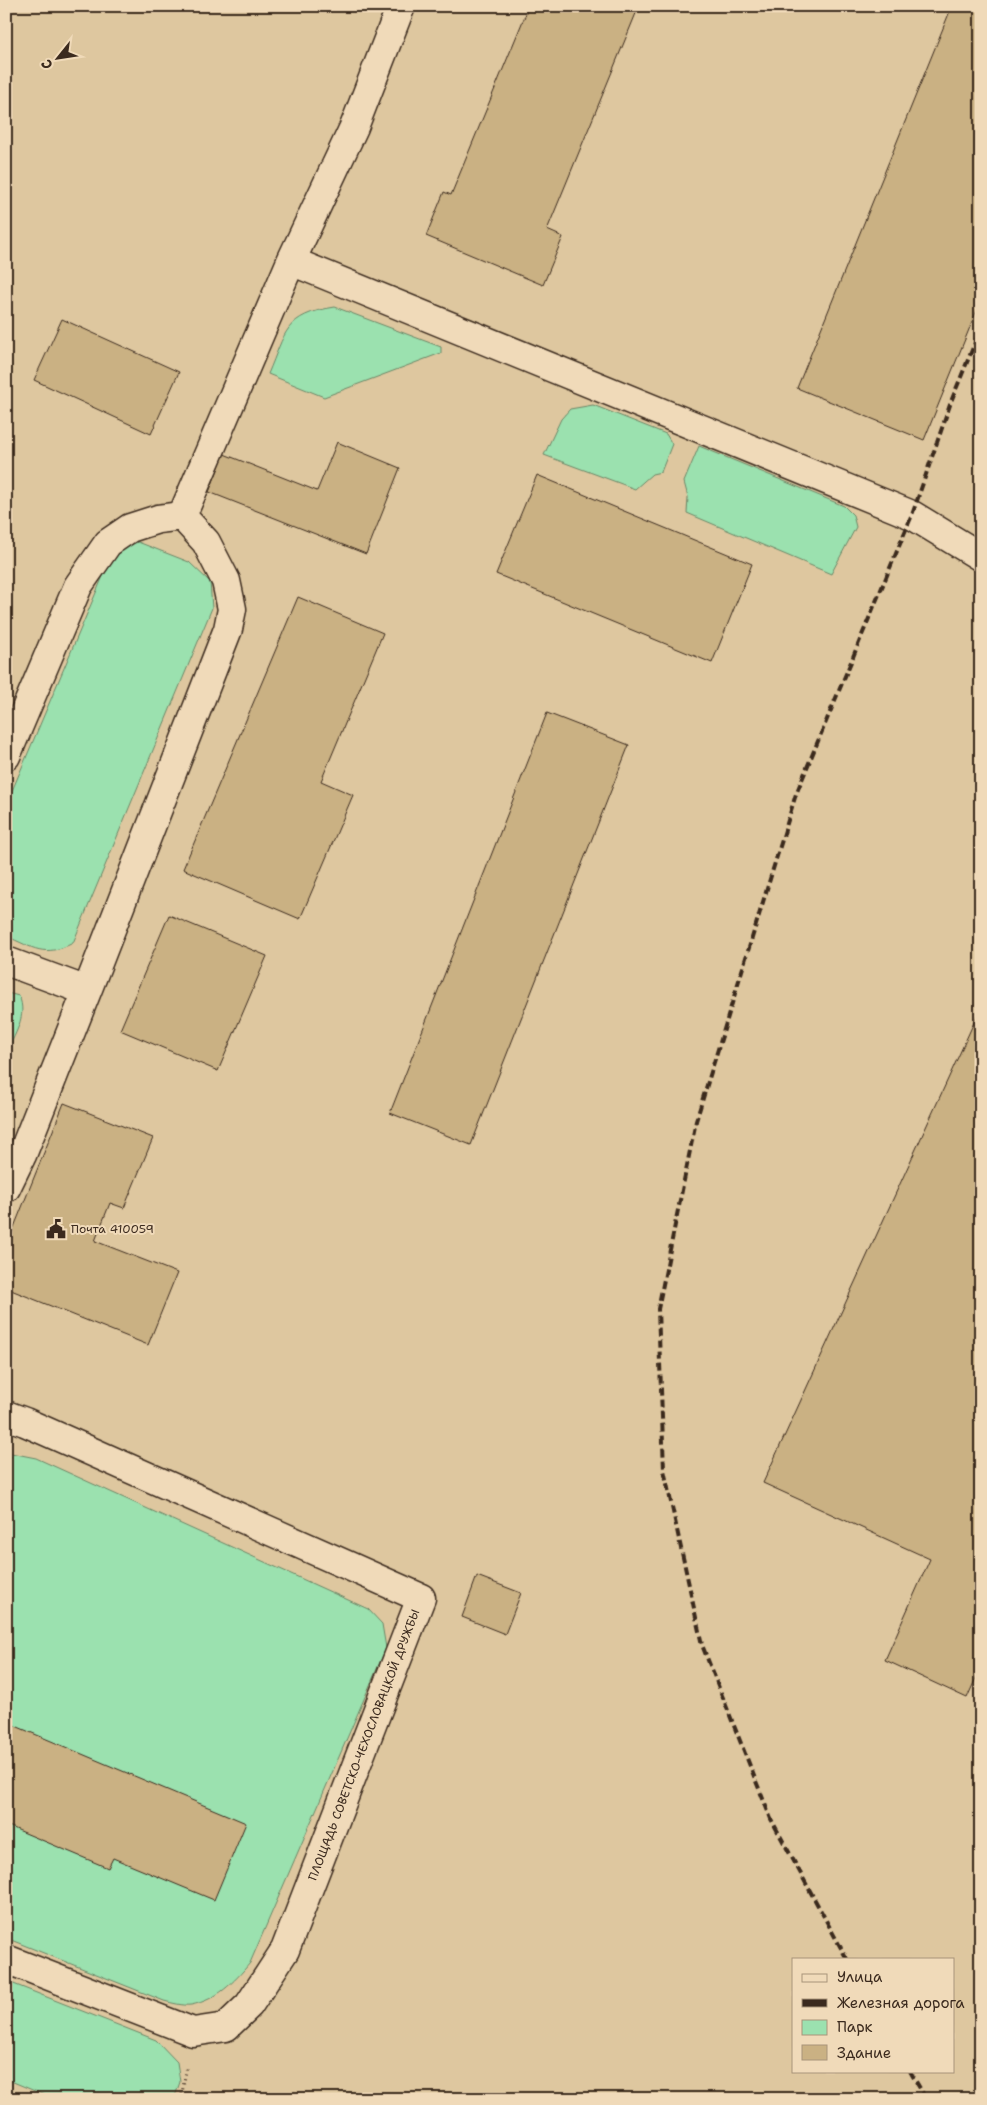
<svg xmlns="http://www.w3.org/2000/svg" width="987" height="2105" viewBox="0 0 987 2105" font-family="'Shantell Sans',sans-serif">
  <style>
    .built { fill: #dec79f; fill-rule: evenodd }
    .green { fill: #9be1af; stroke: #6b8666 }
    .building { fill: #cab183; stroke: #3b2a1e }
    .lines { fill: none; stroke-linecap: round; stroke-linejoin: round }
    .minor-casing { stroke: #3b2a1e; stroke-width: 31 }
    .path { stroke: #3b2a1e; stroke-width: 3; stroke-dasharray: 1 4; stroke-linecap: butt }
    .minor { stroke: #f0dab9; stroke-width: 28 }
    .rail { stroke: #3b2a1e; stroke-width: 4; stroke-dasharray: 8 4; stroke-linecap: butt }
    .labels { text-anchor: middle; stroke-width: 4; stroke-linejoin: round; paint-order: stroke }
    .poi-label { font-size: 12px; fill: #3b2a1e; stroke: #f0dab9; text-anchor: start }
    .street-label { font-size: 12px; fill: #3b2a1e; stroke: #f0dab9 }
  </style>
  <rect width="100%" height="100%" fill="#ebd4b0"/>
  <filter id="ink" filterUnits="userSpaceOnUse"><feTurbulence type="fractalNoise" baseFrequency=".02" numOctaves="2"/><feDisplacementMap in="SourceGraphic" scale="10" xChannelSelector="R" yChannelSelector="G"/><feConvolveMatrix kernelMatrix="1 2 1 2 8 2 1 2 1" color-interpolation-filters="sRGB"/></filter>
  <g filter="url(#ink)">
    <!-- built -->
    <path class="built" d="M6,6H981V2099H6ZM793,1959H953V2071H793Z"/>
    <!-- green -->
    <path class="green" d="M335,307L441,347V353L324,397L268,374C286,332 284,315 335,307Z
      M593,405L666,434L672,444L661,472L652,474L635,489L544,455L561,419L570,409Z
      M699,446L844,506L853,515L856,527L831,574L687,513L688,497L684,482Z
      M138,542L189,562L210,582L212,608L73,943C44,958 34,948 6,936V805L106,569L124,547Z
      M7,993L19,996C28,1016 14,1035 6,1054Z
      M6,1452L36,1458L368,1609L382,1624L386,1648L250,1963C234,1982 217,2000 191,2005C183,2006 172,2003 164,2001L6,1938Z
      M6,1981L156,2040L177,2062L180,2082L174,2099H54L6,2079Z"/>
    <!-- building -->
    <path class="building" d="M529,6H639L547,230L563,237L543,285L426,236L444,192L451,195Z
      M952,6H981V300L924,440L797,388Z
      M62,319L179,372L151,434L34,380Z
      M337,442L400,468L366,554L209,492L224,454L317,491Z
      M537,475L752,564L712,663L496,574Z
      M298,597L383,633L321,781L353,795L300,919L183,869Z
      M547,713L629,745L471,1145L390,1113Z
      M169,915L267,956L218,1071L120,1030Z
      M981,1007V1667L967,1698L885,1660L930,1559L763,1483Z
      M64,1103L153,1138L124,1208L110,1203L95,1241L177,1273L148,1345L6,1288V1247Z
      M477,1576L521,1593L505,1634L462,1617Z
      M6,1722L246,1823L214,1900L113,1858L108,1868L6,1825Z"/>
    <g class="lines">
      <defs>
        <path id="minor" d="M291,261L912,515L981,557
          M182,516L291,261L354,127L401,6
          M6,756L78,586L108,543L130,528L158,519L182,516
          M6,961L87,991
          M6,1188L22,1155L87,991L228,629L232,609L226,581L206,542L182,516
          M6,1415L25,1422L421,1598L285,1950L249,2005L226,2027L193,2032L6,1959"/>
      </defs>
      <!-- minor casing -->
      <use href="#minor" class="minor-casing"/>
      <!-- path -->
      <path class="path" d="M6,1466L12,1453
        M181,2099L187,2065"/>
      <!-- minor -->
      <use href="#minor" class="minor"/>
      <!-- rail -->
      <path class="rail" d="M847,1959L771,1819L702,1645L664,1470L658,1309L696,1121L796,794L912,515L952,399L981,328
        M910,2071L926,2099"/>
    </g>
  </g>
  <!-- icons -->
  <defs>
    <symbol id="civic-bare" viewBox="-9 -9 18 18"><path d="M-.6-6.5H3V-4.5H.6V-3L4-1V1h2V6H-6V1h2V-1L-.6-3ZM-1.2 2.5V6h2.4V2.5Z" fill="#3b2a1e" stroke="#f0dab9" stroke-width="2.5" paint-order="stroke"/></symbol>
  </defs>
  <g fill-rule="evenodd">
    <use href="#civic-bare" x="42" y="1215" width="28" height="28"/>
  </g>
  <g class="labels">
    <!-- poi labels -->
    <g class="poi-label">
      <text x="71" y="1233">Почта 410059</text>
    </g>
    <!-- street labels -->
    <g class="street-label">
      <text transform="translate(364 1745) rotate(-69)" y="4">ПЛОЩАДЬ СОВЕТСКО-ЧЕХОСЛОВАЦКОЙ ДРУЖБЫ</text>
    </g>
  </g>
  <!-- margin -->
  <rect width="987" height="2105" fill="none" stroke="#f0dab9" stroke-width="25"/>
  <rect x="12" y="12" width="962" height="2080" fill="none" stroke="#3b2a1e" stroke-width="2" filter="url(#ink)"/>
  <!-- legend -->
  <rect x="792" y="1958" width="162" height="115" fill="#f0dab9" stroke="#a8947b"/>
  <rect x="802" y="1974" width="25" height="8" fill="#f0dab9" stroke="#a8947b"/>
  <text x="837" y="1982" font-size="15" fill="#3b2a1e">Улица</text>
  <rect x="802" y="1999" width="25" height="8" fill="#3b2a1e" stroke="#a8947b"/>
  <text x="837" y="2008" font-size="15" fill="#3b2a1e">Железная дорога</text>
  <rect x="802" y="2020" width="25" height="15" fill="#9be1af" stroke="#a8947b"/>
  <text x="837" y="2032" font-size="15" fill="#3b2a1e">Парк</text>
  <rect x="802" y="2045" width="25" height="15" fill="#cab183" stroke="#a8947b"/>
  <text x="837" y="2058" font-size="15" fill="#3b2a1e">Здание</text>
  <!-- north arrow -->
  <g transform="translate(58 58) rotate(240)" stroke="#f0dab9" stroke-width="4" paint-order="stroke">
  <path d="M0-4L9 19L0 12L-9 19Z" fill="#3b2a1e"/>
  <text y="-8" font-size="14" font-weight="bold" text-anchor="middle" fill="#3b2a1e">С</text>
  </g>
</svg>
